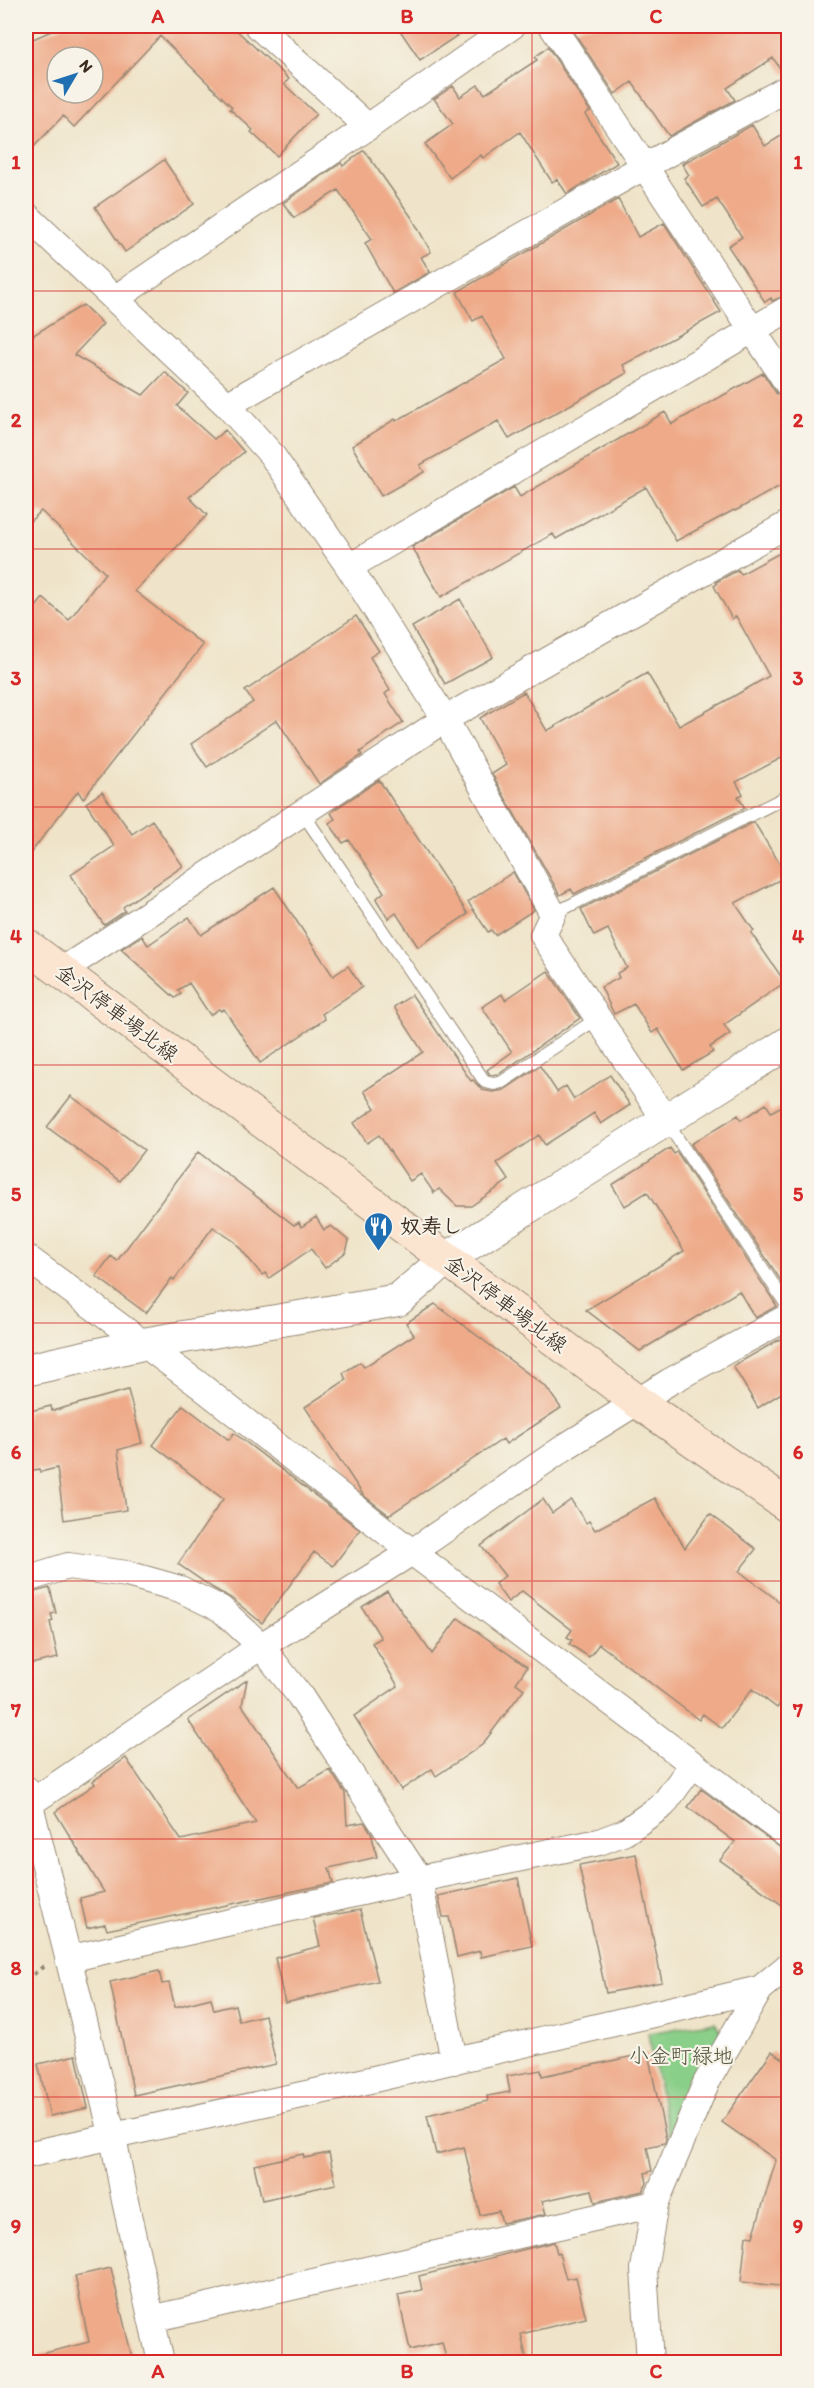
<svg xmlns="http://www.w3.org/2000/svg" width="814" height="2388" viewBox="0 0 814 2388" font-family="Itim,'Klee One',sans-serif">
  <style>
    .green { fill: #8acf89; stroke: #627c54; stroke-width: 1.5 }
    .building { fill: #eeaa89; fill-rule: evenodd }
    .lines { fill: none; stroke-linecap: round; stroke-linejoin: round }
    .service-casing { stroke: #958774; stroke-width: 14 }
    .minor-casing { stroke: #958774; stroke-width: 28 }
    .tertiary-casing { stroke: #958774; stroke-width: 34 }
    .secondary-casing { stroke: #958774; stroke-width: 35 }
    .path { stroke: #958774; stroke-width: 4; stroke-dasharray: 4.5 4.5; stroke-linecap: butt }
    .service { stroke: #fff; stroke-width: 12 }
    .minor { stroke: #fff; stroke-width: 26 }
    .tertiary { stroke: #fff; stroke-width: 32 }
    .secondary { stroke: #fce5d0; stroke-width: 33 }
    .grid { fill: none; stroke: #d62828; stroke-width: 1.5; stroke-opacity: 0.55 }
    .labels { text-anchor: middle; stroke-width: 4.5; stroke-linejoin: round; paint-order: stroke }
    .street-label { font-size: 21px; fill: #3b2a1e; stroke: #f7f3e8 }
    .poi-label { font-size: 21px; font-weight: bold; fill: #3b2a1e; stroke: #f7f3e8; text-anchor: start }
    .park-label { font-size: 21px; fill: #4f5339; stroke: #f7f3e8 }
    .neatline { fill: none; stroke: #d62828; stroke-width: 2 }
    .grid-label { font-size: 20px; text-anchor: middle; font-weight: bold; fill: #d62828 }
  </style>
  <rect width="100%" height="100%" fill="#f7f3e8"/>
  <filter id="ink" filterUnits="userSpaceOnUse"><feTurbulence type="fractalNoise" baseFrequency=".0167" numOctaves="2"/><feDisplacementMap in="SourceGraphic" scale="12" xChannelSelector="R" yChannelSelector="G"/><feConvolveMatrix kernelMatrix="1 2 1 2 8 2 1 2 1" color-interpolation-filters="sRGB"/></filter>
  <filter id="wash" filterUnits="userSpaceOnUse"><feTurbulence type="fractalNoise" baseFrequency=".008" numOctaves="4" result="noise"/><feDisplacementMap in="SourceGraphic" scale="24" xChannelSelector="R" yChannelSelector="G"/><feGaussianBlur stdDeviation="1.35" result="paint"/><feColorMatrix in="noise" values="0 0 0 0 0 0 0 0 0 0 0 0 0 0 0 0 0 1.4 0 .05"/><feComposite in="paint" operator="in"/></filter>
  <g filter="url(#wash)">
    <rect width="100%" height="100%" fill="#efe4c9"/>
    <!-- green -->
    <path class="green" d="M715,2022L724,2037L669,2136L648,2033Z"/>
    <g id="blocks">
      <!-- building -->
      <path class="building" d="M63,26H232L289,79L284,84L316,114L277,156L251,132L253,130L230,109L232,107L160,36L74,127L63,116L26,155V42ZM57,57H93V93H57Z
        M397,26H472L420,60Z
        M581,26H789V73L784,74L773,58L727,88L735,100L669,136L632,82L615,94L573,31Z
        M548,47L590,111L585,114L617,163L567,194L557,179L552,182L520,132L483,158L481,155L450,178L425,144L453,124L434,99L453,86L460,97L478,85L485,94L537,60L535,57Z
        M752,125L765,146L789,131V294L772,301L771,298L765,302L728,246L742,237L717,199L703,207L684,178L689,175L682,164Z
        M364,150L412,218L431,252L421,257L430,272L393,293L365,243L372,239L338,190L294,218L283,203L341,163L343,166Z
        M164,160L194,204L125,252L95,207Z
        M618,199L638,237L664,223L721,312L623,365L627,373L509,439L498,421L420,465L424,472L381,496L352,446L395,419L396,421L506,359L482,316L473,321L457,292Z
        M83,305L103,324L74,355L143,395L165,372L188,393L177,406L214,439L225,430L244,452L189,497L207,515L135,591L203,645L83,799L78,791L26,859V619L43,598L69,620L105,573L41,511L26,525V343L30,337Z
        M763,373L776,393L782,398L789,399V481L735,511L734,510L676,541L646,487L556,539L553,534L441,597L412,547L514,487L520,497L665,412L672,424Z
        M789,548V754L736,782L743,794L738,797L745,808L574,894L571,889L560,895L492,774L506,765L480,718L524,692L547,731L647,673L679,726L729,699L769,676L736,616L732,619L714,586L717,584L716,582L738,570L741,574Z
        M460,599L493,657L445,684L412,627Z
        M356,616L379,651L370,657L390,690L385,694L403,722L360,752L362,755L319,784L277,720L207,767L191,744L253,702L245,691Z
        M379,780L468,914L418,947L396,913L388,919L376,899L384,892L349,840L343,843L329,823L335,819L331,813L335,809Z
        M102,792L132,834L152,820L183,866L123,907L125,911L104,925L71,875L114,846L86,803Z
        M754,822L787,876L735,903L754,931L751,933L785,982L724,1025L730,1034L710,1047L713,1052L683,1070L658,1029L652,1033L634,1004L614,1014L601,987L619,978L617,973L627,968L608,929L594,936L581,909Z
        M513,872L534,910L495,935L491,930L488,932L468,902Z
        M274,887L333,976L348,966L362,987L322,1014L325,1019L260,1063L224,1009L221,1011L219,1009L210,1015L189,983L178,990L181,994L175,998L121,949L142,936L148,945L189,917L201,935Z
        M548,971L580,1018L499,1074L490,1075L487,1070L512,1052L482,1007L502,994L505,1000Z
        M412,995L471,1081L473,1080L482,1090L493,1092L504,1090L540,1066L557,1092L566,1086L574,1099L610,1075L630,1105L601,1124L594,1113L545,1145L539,1135L497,1163L509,1180L471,1206H457L439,1189L434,1193L421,1174L410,1181L379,1135L367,1143L354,1123L375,1108L364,1091L423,1052L394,1007Z
        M71,1096L144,1150L120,1181L47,1127Z
        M789,1102V1293L691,1144L738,1115L741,1120L766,1104L771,1112Z
        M670,1148L674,1154L677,1152L777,1306L755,1318L739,1291L640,1351L586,1310L684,1251L647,1192L625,1206L612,1185Z
        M198,1152L294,1225L299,1222L301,1227L316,1217L324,1230L331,1226L349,1241L346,1252L325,1268L311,1249L269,1278L265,1273L262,1275L235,1242L213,1227L174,1280L172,1278L146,1313L96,1276L111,1256L117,1261Z
        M435,1304L546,1387L561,1408L506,1444L503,1439L389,1515L363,1495L305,1407L346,1380L343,1373L360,1362L364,1367L414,1335L406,1323Z
        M789,1334V1388L758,1408L733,1366Z
        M128,1390L142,1443L118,1450L126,1510L64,1520L57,1468L40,1472L39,1469L26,1472V1412L51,1406L52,1411Z
        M183,1405L229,1440L234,1433L360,1530L333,1566L314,1552L262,1623L231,1598L213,1588L178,1564L223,1499L153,1445Z
        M655,1498L685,1548L710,1514L756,1549L739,1571L789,1609V1693L777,1708L752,1689L722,1728L703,1714L699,1720L599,1644L589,1657L569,1644L572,1640L567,1637L572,1630L522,1591L508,1602L495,1584L505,1576L481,1546L543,1499L552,1513L571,1500L586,1523L589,1521L595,1530Z
        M50,1588L56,1613L51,1614L53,1621L50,1622L58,1658L26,1665V1594Z
        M387,1591L432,1654L458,1618L527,1667L516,1683L524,1689L482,1745L436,1776L432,1769L401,1790L354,1716L398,1686L372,1643L381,1638L362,1607Z
        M247,1680L242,1705L298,1788L330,1770L345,1793L347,1825L364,1822L371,1832L377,1857L329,1868L333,1883L107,1930L105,1924L87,1928L80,1898L104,1892L55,1812L95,1784L93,1781L126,1758L181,1840L256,1823L188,1720Z
        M701,1789L789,1854V1910L720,1860L735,1842L688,1807Z
        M636,1854L662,1982L606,1993L579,1865Z
        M518,1878L532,1946L481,1957L480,1951L457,1957L449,1917H443L438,1896Z
        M360,1910L378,1981L285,2003L275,1958L320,1946L313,1918Z
        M159,1971L162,1984L169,1983L175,2007L211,1998L214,2010L235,2005L239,2021L265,2015L276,2064L134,2095L110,1982Z
        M772,2051L789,2063V2287L741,2282L746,2236L753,2237L776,2160L722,2122Z
        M648,2053L666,2139L665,2143L647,2147L652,2171L645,2173L647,2183L643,2191L595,2202L592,2190L542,2201L546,2214L502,2223L499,2211L480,2215L464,2147L436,2154L427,2115L488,2101L487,2096L510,2092L507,2076L541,2070L542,2076Z
        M76,2055L88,2108L50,2116L38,2064Z
        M329,2153L336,2184L262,2200L254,2165L303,2154L304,2158Z
        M554,2242L557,2253H559L566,2279L576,2277L586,2318L521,2334L527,2362H447L442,2342L410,2350L398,2295L422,2290L419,2276Z
        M111,2268L133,2362H42L41,2354L89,2342L75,2276Z"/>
    </g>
  </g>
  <g filter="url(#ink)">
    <use href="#blocks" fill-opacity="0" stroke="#958774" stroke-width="1.5"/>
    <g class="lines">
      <defs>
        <path id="service" d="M302,812L485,1082L494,1084L502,1082L598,1018
          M553,914L788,796
          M666,1121L788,1307"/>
        <path id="minor" d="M258,26L368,127
          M552,26L788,384
          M26,215L227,405L271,454L349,567L445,719L553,914L543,935L666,1121
          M116,298L368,127L512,26
          M227,405L645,166L788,88
          M349,567L788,309
          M61,971L445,719L788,524
          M26,1257L198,1384L412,1552L788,1836
          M26,1579L68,1566L127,1574L180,1589L221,1609L261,1646L300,1696L419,1879L454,2061
          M26,1789L113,2137L125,2201L161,2362
          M26,1806L261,1646L412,1552L568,1445L669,1382L788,1317
          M68,1959L419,1879L599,1842L625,1832L663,1805L693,1764
          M26,2155L357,2083L760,1989
          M151,2319L655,2204
          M650,2362L644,2269L655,2204L706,2083L760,1989L788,1966"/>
        <path id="tertiary" d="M26,1370L143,1344L398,1300L446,1259L788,1043"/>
        <path id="secondary" d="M26,945L638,1402L788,1506"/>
      </defs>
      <!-- service casing -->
      <use href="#service" class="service-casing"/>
      <!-- minor casing -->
      <use href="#minor" class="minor-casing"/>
      <!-- tertiary casing -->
      <use href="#tertiary" class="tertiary-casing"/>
      <!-- secondary casing -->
      <use href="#secondary" class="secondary-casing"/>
      <!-- path -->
      <path class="path" d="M26,1980L44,1966"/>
      <!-- service -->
      <use href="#service" class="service"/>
      <!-- minor -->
      <use href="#minor" class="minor"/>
      <!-- tertiary -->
      <use href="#tertiary" class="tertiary"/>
      <!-- secondary -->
      <use href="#secondary" class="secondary"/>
    </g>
  </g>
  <!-- grid -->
  <path class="grid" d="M282,26V2362M532,26V2362M26,291H788M26,549H788M26,807H788M26,1065H788M26,1323H788M26,1581H788M26,1839H788M26,2097H788"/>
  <!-- icons -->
  <defs>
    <symbol id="restaurant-pin" viewBox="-11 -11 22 30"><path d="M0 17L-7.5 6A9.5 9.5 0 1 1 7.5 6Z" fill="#1f6fb2" stroke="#f7f3e8"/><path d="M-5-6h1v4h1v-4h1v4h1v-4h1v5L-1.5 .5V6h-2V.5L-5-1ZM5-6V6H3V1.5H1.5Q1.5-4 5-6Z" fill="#fff"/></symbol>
  </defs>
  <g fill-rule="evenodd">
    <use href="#restaurant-pin" x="362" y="1210" width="33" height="45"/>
  </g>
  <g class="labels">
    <!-- street labels -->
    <g class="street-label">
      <text transform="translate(117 1013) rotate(37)" y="7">金沢停車場北線</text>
      <text transform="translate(506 1304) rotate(37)" y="7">金沢停車場北線</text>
    </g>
    <!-- poi labels -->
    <g class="poi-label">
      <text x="400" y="1233">奴寿し</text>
    </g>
    <!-- park labels -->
    <g class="park-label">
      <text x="681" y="2063">小金町緑地</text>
    </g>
  </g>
  <!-- margin -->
  <rect width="814" height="2388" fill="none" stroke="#f7f3e8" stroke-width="66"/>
  <!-- north arrow -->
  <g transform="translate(75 75) rotate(51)"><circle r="28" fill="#f7f3e8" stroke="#aca397" stroke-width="1.5"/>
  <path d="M0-4.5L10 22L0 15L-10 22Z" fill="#1f6fb2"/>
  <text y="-9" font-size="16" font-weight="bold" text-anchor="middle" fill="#3b2a1e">N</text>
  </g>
  <rect x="33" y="33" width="748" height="2322" class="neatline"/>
  <g class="grid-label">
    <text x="158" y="23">A</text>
    <text x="407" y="23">B</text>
    <text x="656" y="23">C</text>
    <text x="16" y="169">1</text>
    <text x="798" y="169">1</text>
    <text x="16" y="427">2</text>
    <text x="798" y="427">2</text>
    <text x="16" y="685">3</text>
    <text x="798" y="685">3</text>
    <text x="16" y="943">4</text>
    <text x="798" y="943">4</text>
    <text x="16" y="1201">5</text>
    <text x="798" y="1201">5</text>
    <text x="16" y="1459">6</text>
    <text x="798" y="1459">6</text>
    <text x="16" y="1717">7</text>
    <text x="798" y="1717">7</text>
    <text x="16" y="1975">8</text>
    <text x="798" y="1975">8</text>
    <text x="16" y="2233">9</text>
    <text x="798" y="2233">9</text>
    <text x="158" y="2378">A</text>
    <text x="407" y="2378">B</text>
    <text x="656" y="2378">C</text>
  </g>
</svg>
